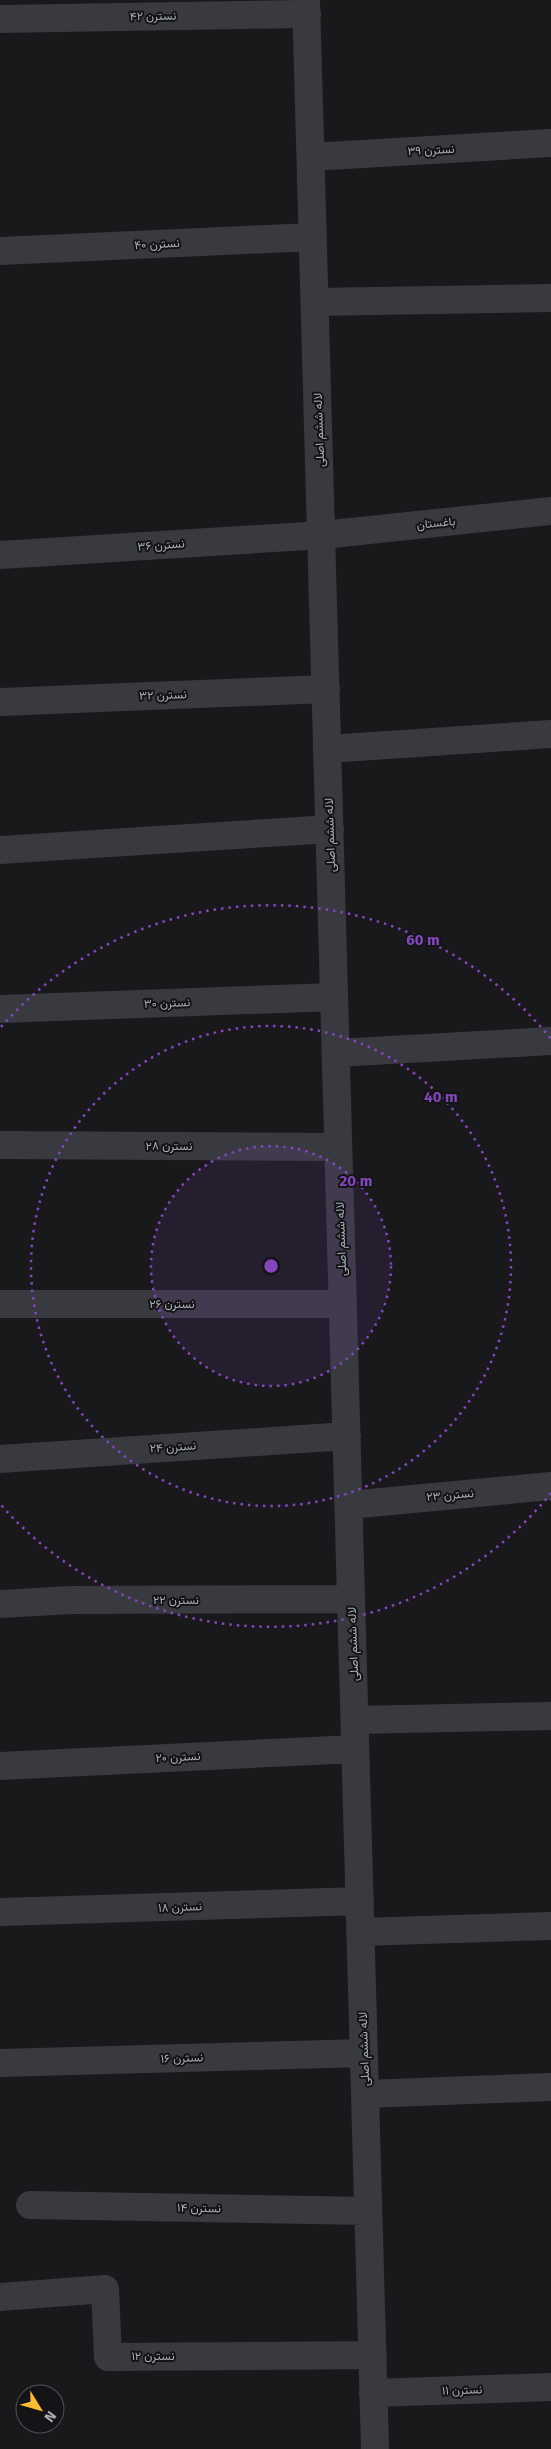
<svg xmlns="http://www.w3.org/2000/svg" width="551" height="2449" viewBox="0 0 551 2449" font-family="'Fira Sans',Vazirmatn,sans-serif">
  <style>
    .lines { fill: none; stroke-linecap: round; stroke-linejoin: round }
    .minor { stroke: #393a40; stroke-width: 28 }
    .ring { fill: none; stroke: #8446be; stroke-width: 2.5; stroke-dasharray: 2.5 5 }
    .labels { text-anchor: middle; stroke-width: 4; stroke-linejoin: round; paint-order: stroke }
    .street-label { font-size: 12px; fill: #aaafbb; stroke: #141416 }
    .centre { fill: #8446be; stroke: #141416; stroke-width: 2.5 }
    .ring-label { font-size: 15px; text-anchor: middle; font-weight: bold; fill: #8446be; stroke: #141416; stroke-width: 4; stroke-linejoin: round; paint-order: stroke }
  </style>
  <rect width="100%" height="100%" fill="#19191b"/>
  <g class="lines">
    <!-- minor -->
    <path class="minor" d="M306,0L375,2449
      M0,19L307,14
      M311,157L551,143
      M0,251L313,237
      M315,302L551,298
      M0,555L322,535L551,511
      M0,702L326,689
      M328,749L551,734
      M0,850L330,829
      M0,1009L334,997
      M336,1053L551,1041
      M0,1145L338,1147
      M0,1304H343
      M0,1459L347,1436
      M349,1505L551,1486
      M0,1604L72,1600L351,1599
      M355,1720L551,1716
      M0,1766L355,1749
      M0,1912L360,1901
      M360,1932L551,1926
      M0,2063L364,2053
      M365,2094L551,2087
      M30,2205L368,2211
      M0,2297L105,2289L108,2357L373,2355
      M373,2393L551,2387"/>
  </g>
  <!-- distance rings -->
  <circle cx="271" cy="1266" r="120" fill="#8446be" fill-opacity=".12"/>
  <g class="ring">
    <circle cx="271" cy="1266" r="120"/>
    <circle cx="271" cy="1266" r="240"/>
    <path d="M551 1493A360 360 0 0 1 1 1505M1 1027A360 360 0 0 1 551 1039"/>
  </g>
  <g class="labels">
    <!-- street labels -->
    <g class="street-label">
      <text transform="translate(153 16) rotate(-1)" y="4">نسترن ۴۲</text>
      <text transform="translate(431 150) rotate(-3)" y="4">نسترن ۳۹</text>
      <text transform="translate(157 244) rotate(-3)" y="4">نسترن ۴۰</text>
      <text transform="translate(319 430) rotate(-92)" y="4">لاله ششم اصلی</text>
      <text transform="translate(436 523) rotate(-6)" y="4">باغستان</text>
      <text transform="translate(161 545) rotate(-4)" y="4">نسترن ۳۶</text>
      <text transform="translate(163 695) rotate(-2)" y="4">نسترن ۳۲</text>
      <text transform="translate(330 835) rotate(-92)" y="4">لاله ششم اصلی</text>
      <text transform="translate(167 1003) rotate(-2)" y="4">نسترن ۳۰</text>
      <text x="169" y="1150">نسترن ۲۸</text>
      <text transform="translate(341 1239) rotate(-92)" y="4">لاله ششم اصلی</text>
      <text x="172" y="1308">نسترن ۲۶</text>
      <text transform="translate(173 1447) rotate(-4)" y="4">نسترن ۲۴</text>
      <text transform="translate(450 1495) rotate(-5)" y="4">نسترن ۲۳</text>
      <text x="176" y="1604">نسترن ۲۲</text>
      <text transform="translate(353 1644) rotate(-92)" y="4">لاله ششم اصلی</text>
      <text transform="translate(178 1757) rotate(-3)" y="4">نسترن ۲۰</text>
      <text transform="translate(180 1907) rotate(-2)" y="4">نسترن ۱۸</text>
      <text transform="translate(364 2049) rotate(-92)" y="4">لاله ششم اصلی</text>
      <text transform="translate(182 2058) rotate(-2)" y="4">نسترن ۱۶</text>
      <text transform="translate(199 2208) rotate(1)" y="4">نسترن ۱۴</text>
      <text x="153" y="2360">نسترن ۱۲</text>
      <text transform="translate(462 2390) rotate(-2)" y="4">نسترن ۱۱</text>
    </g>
  </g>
  <circle cx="271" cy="1266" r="8" class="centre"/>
  <g class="ring-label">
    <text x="423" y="945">60 m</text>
    <text x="441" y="1102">40 m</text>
    <text x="356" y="1186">20 m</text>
  </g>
  <!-- north arrow -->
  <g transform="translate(40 2409) rotate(127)"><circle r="24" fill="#141416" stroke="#505258"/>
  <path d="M0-4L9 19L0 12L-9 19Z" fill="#fbbc31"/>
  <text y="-8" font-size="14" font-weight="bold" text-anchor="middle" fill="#aaafbb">N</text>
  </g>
</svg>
